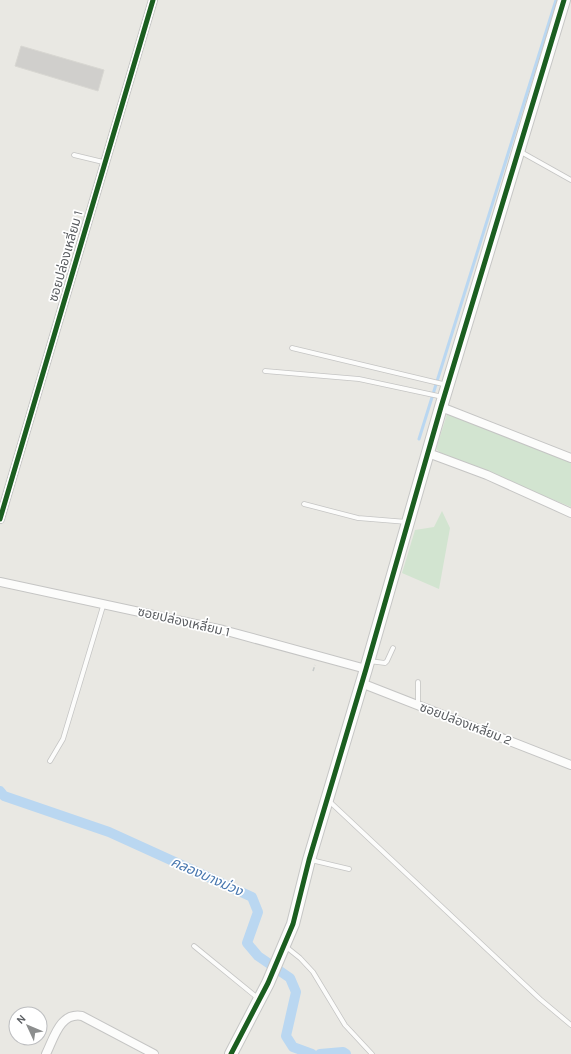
<svg xmlns="http://www.w3.org/2000/svg" width="571" height="1054" viewBox="0 0 571 1054" font-family="Karla,'Noto Sans Thai',sans-serif">
  <style>
    .green { fill: #d2e4d0 }
    .lines { fill: none; stroke-linecap: round; stroke-linejoin: round }
    .stream { stroke: #bad7f1; stroke-width: 3 }
    .canal { stroke: #bad7f1; stroke-width: 10 }
    .building { fill: #d0cfcc; stroke: #d8d7d2 }
    .lane-casing { stroke: #c5c5c4; stroke-width: 5.5 }
    .street-casing { stroke: #c5c5c4; stroke-width: 10 }
    .secondary-casing { stroke: #c6c6c5; stroke-width: 14 }
    .path { stroke: #c7cac9; stroke-width: 1.5; stroke-dasharray: 4 2; stroke-linecap: butt }
    .lane { stroke: #fcfcfb; stroke-width: 4 }
    .street { stroke: #fcfcfb; stroke-width: 8 }
    .secondary { stroke: #fcfcfb; stroke-width: 12 }
    .cycleway-casing { stroke: #fff; stroke-width: 8 }
    .cycleway { stroke: #1b5e20; stroke-width: 5 }
    .labels { text-anchor: middle; stroke-width: 3.5; stroke-linejoin: round; paint-order: stroke }
    .street-label { font-size: 13px; fill: #5a5d61; stroke: #fff }
    .water-label { font-size: 14px; font-style: italic; fill: #4877af; stroke: #fff }
  </style>
  <rect width="100%" height="100%" fill="#e9e8e3"/>
  <!-- green -->
  <path class="green" d="M447,414L571,459V507L442,454L436,449Z
    M442,511L450,528L439,589L402,573L415,530L434,527Z"/>
  <g class="lines">
    <!-- stream -->
    <path class="stream" d="M419,439L556,0"/>
    <!-- canal -->
    <path class="canal" d="M0,791L4,796L109,832L252,897L258,912L247,943L258,956L290,978L296,992L286,1036L293,1047L312,1054
      M320,1054L343,1052L346,1054"/>
  </g>
  <!-- building -->
  <path class="building" d="M21,46L104,70L98,91L15,66Z"/>
  <g class="lines">
    <defs>
      <path id="lane" d="M521,152L571,180
        M74,155L103,162
        M292,348L447,385
        M265,371L359,379L443,397
        M304,504L358,518L407,522
        M369,661L385,663L387,661L393,648
        M418,682V704
        M50,761L63,739L104,603
        M329,801L540,999L571,1025
        M311,860L349,869
        M194,946L259,999
        M285,946L300,958L313,972L345,1025L372,1054"/>
      <path id="street" d="M441,407L571,458
        M428,453L487,475L571,513
        M0,519L153,0
        M0,582L223,630L366,669
        M361,683L571,765
        M46,1054C54,1038 60,1012 82,1016L154,1054"/>
      <path id="secondary" d="M231,1054L268,983L293,924L309,860L366,669L441,407L564,0"/>
    </defs>
    <!-- lane casing -->
    <use href="#lane" class="lane-casing"/>
    <!-- street casing -->
    <use href="#street" class="street-casing"/>
    <!-- secondary casing -->
    <use href="#secondary" class="secondary-casing"/>
    <!-- path -->
    <path class="path" d="M313,671L315,665"/>
    <!-- lane -->
    <use href="#lane" class="lane"/>
    <!-- street -->
    <use href="#street" class="street"/>
    <!-- secondary -->
    <use href="#secondary" class="secondary"/>
    <defs>
      <path id="cycleway" d="M0,519L153,0
        M231,1054L268,983L293,924L309,860L366,669L441,407L564,0"/>
    </defs>
    <!-- cycleway casing -->
    <use href="#cycleway" class="cycleway-casing"/>
    <!-- cycleway -->
    <use href="#cycleway" class="cycleway"/>
  </g>
  <g class="labels">
    <!-- street labels -->
    <g class="street-label">
      <text transform="translate(65 256) rotate(-74)" y="5">ซอยปล่องเหลี่ยม 1</text>
      <text transform="translate(184 621) rotate(13)" y="5">ซอยปล่องเหลี่ยม 1</text>
      <text transform="translate(466 723) rotate(21)" y="5">ซอยปล่องเหลี่ยม 2</text>
    </g>
    <!-- water labels -->
    <g class="water-label">
      <text transform="translate(207 876) rotate(24)" y="5">คลองบางม่วง</text>
    </g>
  </g>
  <!-- north arrow -->
  <g transform="translate(28 1026) rotate(314)"><circle r="19" fill="#ffffff" stroke="#bdbec0"/>
  <path d="M0-3L7 15L0 10L-7 15Z" fill="#8c8e8e"/>
  <text y="-6" font-size="11" font-weight="bold" text-anchor="middle" fill="#5a5d61">N</text>
  </g>
</svg>
